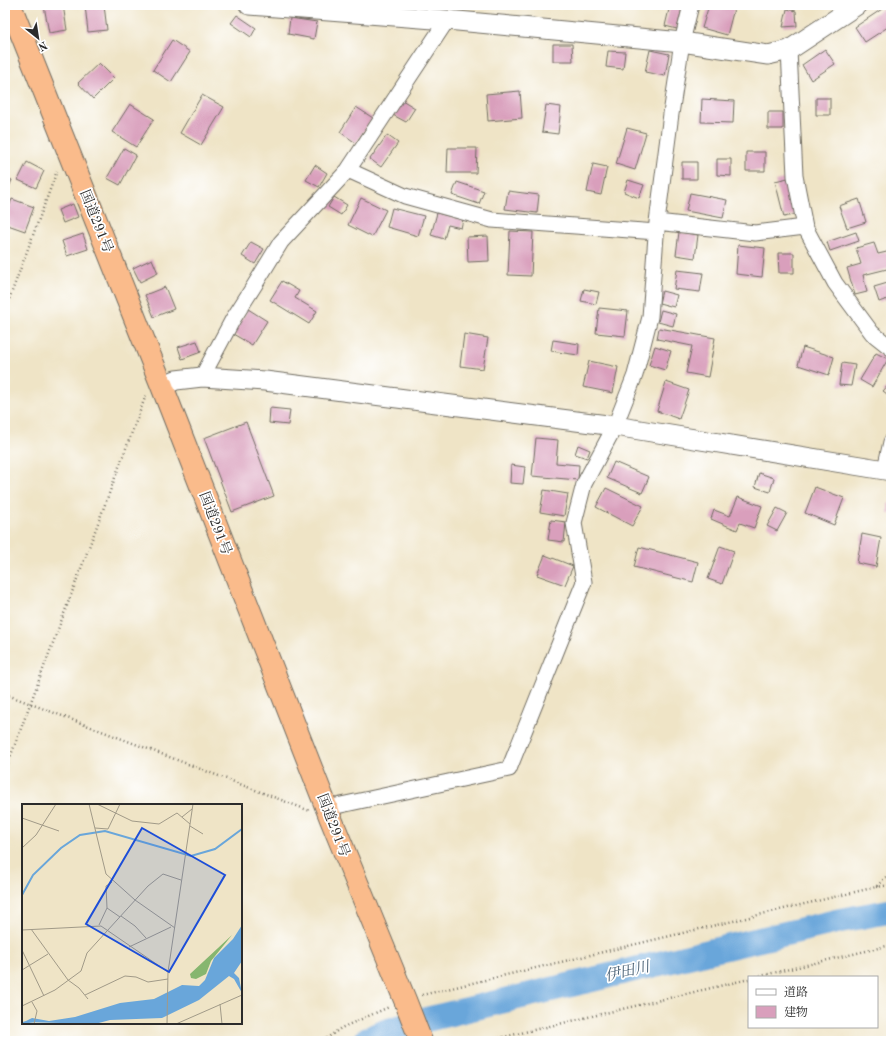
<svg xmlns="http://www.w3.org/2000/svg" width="896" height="1046" viewBox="0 0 896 1046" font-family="'Old Standard TT','Noto Serif JP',serif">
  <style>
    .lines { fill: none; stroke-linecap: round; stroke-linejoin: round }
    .river { stroke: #69a6da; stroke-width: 25 }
    .building { fill: #d99fbc }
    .minor-casing { stroke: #706c61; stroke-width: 17 }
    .tertiary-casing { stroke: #706c61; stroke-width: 21 }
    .trunk-casing { stroke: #706c61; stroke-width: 24 }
    .path { stroke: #706c61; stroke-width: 2.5; stroke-dasharray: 1 3; stroke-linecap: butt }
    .minor { stroke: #fff; stroke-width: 15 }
    .tertiary { stroke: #fff; stroke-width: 19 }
    .trunk { stroke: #fabb8b; stroke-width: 22 }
    .labels { text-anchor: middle; stroke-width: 3.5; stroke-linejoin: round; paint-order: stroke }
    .street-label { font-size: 14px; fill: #2b2b2b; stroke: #fff }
    .water-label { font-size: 15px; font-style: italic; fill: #445c71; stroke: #fff }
    .inset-river { fill: none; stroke: #69a6da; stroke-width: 2 }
    .inset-road { fill: none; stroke: #a19a88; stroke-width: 1 }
    .view { fill: #1d4ed8; fill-opacity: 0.15; stroke: #1d4ed8; stroke-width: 2 }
    .inset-edge { fill: none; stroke: #2b2b2b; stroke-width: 2 }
  </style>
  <rect width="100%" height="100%" fill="#fff"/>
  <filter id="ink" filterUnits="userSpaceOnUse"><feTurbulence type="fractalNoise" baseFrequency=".025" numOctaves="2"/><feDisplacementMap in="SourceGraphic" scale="8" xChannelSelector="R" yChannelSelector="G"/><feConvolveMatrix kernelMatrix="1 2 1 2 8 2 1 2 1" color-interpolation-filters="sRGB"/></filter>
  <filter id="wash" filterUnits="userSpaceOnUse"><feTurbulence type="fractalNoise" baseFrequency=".012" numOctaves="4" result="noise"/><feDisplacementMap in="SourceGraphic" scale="16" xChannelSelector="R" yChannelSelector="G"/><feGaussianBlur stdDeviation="0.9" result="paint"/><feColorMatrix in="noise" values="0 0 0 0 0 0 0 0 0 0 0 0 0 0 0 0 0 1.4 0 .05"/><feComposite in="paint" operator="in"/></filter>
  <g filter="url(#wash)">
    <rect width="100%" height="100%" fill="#efe4c6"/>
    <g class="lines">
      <!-- river -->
      <path class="river" d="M365,1041L381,1033L420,1021L732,946L843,920L891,911"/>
    </g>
    <g id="blocks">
      <!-- building -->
      <path class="building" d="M50,5H63L67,30L49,33L44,6Z
        M85,5H104L107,30L88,32Z
        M670,5L682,8L677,29L665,26Z
        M709,5H735L727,35L702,28Z
        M888,5H891V25L865,42L855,27Z
        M787,9L796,11L797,26L783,27Z
        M237,15L256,28L251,37L231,23Z
        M290,18L317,22L314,39L288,34Z
        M172,40L190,52L171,82L153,70Z
        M553,44H572L573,61H553Z
        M825,49L835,64L811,80L802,65Z
        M650,50L669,54L665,76L645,72Z
        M608,51L625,52L623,69L606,67Z
        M99,63L114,78L93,99L78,83Z
        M520,91L522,118L488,121L486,94Z
        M202,95L224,107L201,145L180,133Z
        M816,98H830V115H816Z
        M702,99L734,101L733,123L701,122Z
        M402,100L415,108L406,122L393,115Z
        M130,104L154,119L136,147L112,132Z
        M546,105L561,107L558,134L542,132Z
        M356,107L373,118L356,143L340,132Z
        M768,112H783V129H768Z
        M627,128L646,133L635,170L616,164Z
        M387,135L398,143L381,167L370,159Z
        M124,148L136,155L120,185L107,178Z
        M448,148H477L476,173H447Z
        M746,152H765V171H746Z
        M717,159H731V176L717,175Z
        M27,162L44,171L36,188L18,180Z
        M682,162H697V179H682Z
        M593,164L607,167L601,195L587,192Z
        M315,165L327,173L319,187L306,180Z
        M5,177L12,180L5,196Z
        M788,178L797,214L784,217L775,181Z
        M628,180L644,185L639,198L624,192Z
        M457,182L484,191L479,204L452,195Z
        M508,191L539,195L537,213L505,209Z
        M690,193L727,200L723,218L686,211Z
        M334,197L347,205L341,215L328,207Z
        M361,198L386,210L372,237L348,225Z
        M12,199L34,207L25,231L5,224V217Z
        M859,199L866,222L847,228L839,206Z
        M73,204L78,217L63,223L58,210Z
        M392,208L424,216L418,236L387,227Z
        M437,213L463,220L461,228L448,225L444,239L431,235Z
        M510,231L533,232L531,276L508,275Z
        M679,232L698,235L695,258L676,255Z
        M856,232L859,241L830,251L827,242Z
        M83,234L88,249L67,256L62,241Z
        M488,236L489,261L468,262L467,237Z
        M251,242L264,249L255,264L242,256Z
        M874,243L878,254L891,251V268L863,275L867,292L855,295L847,268L861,264L856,248Z
        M738,245L765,248L762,277L736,274Z
        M778,253H794V273H779Z
        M152,259L158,273L140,282L133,268Z
        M677,270L703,273L700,292L674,289Z
        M282,281L299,291L295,298L317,311L309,324L270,300Z
        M891,282V309L887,299L879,302L874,287Z
        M165,287L174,309L154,317L145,295Z
        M584,289L599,292L596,304L581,301Z
        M662,291L677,295L674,307L659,303Z
        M599,308L628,311L625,336L596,333Z
        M248,309L267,321L252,345L233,334Z
        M661,310L676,314L673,326L658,322Z
        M659,328L715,338L708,377L686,373L692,346L657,339Z
        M464,334L488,338L483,369L460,366Z
        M553,340L579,344L578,355L551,351Z
        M197,341L201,352L182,359L178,347Z
        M655,346L671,351L665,370L649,365Z
        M803,347L834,357L829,375L798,365Z
        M876,353L888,359L872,387L860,380Z
        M589,361L618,367L613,393L583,387Z
        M842,363L855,365L851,386L839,385Z
        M666,382L689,390L679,419L657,411Z
        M891,382V397L883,391Z
        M270,408L290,410L288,425L269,423Z
        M246,422L274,496L232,512L204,438Z
        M536,438L558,440L556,463L579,465L578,480L532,476Z
        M578,445L590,450L587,458L575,454Z
        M614,462L649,477L642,493L607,478Z
        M511,465L525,467L523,484L510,483Z
        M759,473L774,478L770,492L755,487Z
        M815,487L844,498L834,525L805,513Z
        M606,488L643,506L632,526L596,507Z
        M544,490L568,494L564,516L540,512Z
        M738,497L762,506L754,528L740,523L737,530L711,519L714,510L730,516Z
        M888,503H891V514H888Z
        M777,508L787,513L777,531L767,526Z
        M551,520L566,522L564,542L548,540Z
        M862,534L881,538L876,567L857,563Z
        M720,546L734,551L722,584L708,579Z
        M639,547L698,562L693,582L634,567Z
        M545,555L573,566L565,585L537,575Z"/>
    </g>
  </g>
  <g filter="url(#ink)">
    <use href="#blocks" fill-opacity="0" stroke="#706c61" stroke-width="1"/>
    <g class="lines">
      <defs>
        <path id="minor" d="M789,50L795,176L805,227L835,283L872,333L891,348
          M348,170L405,196L492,220L657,232
          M657,222L755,233L805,227
          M202,377L233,319L254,286L281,242L348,170L447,20
          M885,469L891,442
          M327,808L509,769L584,582L574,523L584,484L615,426L635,375L650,317L657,222L671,114L682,42L691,5"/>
        <path id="tertiary" d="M249,5L447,20L682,42L768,55L789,50L857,5
          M162,386L176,380L202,377L265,381L615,426L891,471"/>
        <path id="trunk" d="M10,5L162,386L331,819L405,1000L421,1041"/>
      </defs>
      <!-- minor casing -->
      <use href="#minor" class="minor-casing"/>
      <!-- tertiary casing -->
      <use href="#tertiary" class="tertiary-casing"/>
      <!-- trunk casing -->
      <use href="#trunk" class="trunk-casing"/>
      <!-- path -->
      <path class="path" d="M5,310L57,171
        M5,694L310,811
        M5,771L146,395L147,394
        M876,887L891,885
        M756,977L891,945
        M422,995L876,887L891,872
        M323,1041L341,1028L389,1007
        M487,1041L749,979"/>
      <!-- minor -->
      <use href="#minor" class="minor"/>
      <!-- tertiary -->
      <use href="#tertiary" class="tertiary"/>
      <!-- trunk -->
      <use href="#trunk" class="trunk"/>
    </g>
  </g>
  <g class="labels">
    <!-- street labels -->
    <g class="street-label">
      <text transform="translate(97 221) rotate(68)" y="5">国道291号</text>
      <text transform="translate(216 523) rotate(69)" y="5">国道291号</text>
      <text transform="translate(334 825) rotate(69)" y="5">国道291号</text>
    </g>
    <!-- water labels -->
    <g class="water-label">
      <text transform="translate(627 971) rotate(-13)" y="5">伊田川</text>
    </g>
  </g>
  <!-- overview -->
  <g transform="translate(22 804)">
    <rect width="220" height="220" fill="#efe4c6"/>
    <path d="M210,131L189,157L184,170L174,175L169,174L168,170Z" fill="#86b66f"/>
    <path d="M220,121V157L212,169L217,174L220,189L212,175L207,172L177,196L140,214L88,216L73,220L2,218L10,214L27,217L53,213L98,199L132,195L160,181L177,182L183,176L192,154L211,135Z" fill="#69a6da"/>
    <path class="inset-river" d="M0,91L11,71L39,44L58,31L83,27L169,52L193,45L220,25M0,219L13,217"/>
    <path class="inset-road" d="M67,0L84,70L113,96L153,124M75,0L110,17L137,20L155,9L168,20M160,13L170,5M0,14L37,27M168,22L181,30M73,24L86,25L98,0M0,44L14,31L34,0M85,104L98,113M99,112L113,122L124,134M77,121L85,104L84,82L90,78M9,125L46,176L57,184L66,195M0,126L79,122L146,168M107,143L149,123M0,146L22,192M0,166L26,150M63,191L103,172L114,173L126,178L146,175M10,198L15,207L12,220M198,200L200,220M0,202L33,186L59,167L65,149L126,82L141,70L159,76M145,220L146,168L171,0M154,220L220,191"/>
    <path class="view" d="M120,24L203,71L147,168L64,120Z"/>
    <rect width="220" height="220" class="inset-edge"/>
  </g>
  <!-- margin -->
  <rect width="896" height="1046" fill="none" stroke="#fff" stroke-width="20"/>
  <!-- legend -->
  <rect x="748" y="976" width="130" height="52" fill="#ffffff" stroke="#aaaaaa"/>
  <rect x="756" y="989" width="20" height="6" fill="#ffffff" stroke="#aaaaaa"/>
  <text x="784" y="996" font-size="12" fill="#2b2b2b">道路</text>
  <rect x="756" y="1006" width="20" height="12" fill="#d99fbc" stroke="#aaaaaa"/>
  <text x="784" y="1016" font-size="12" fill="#2b2b2b">建物</text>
  <!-- north arrow -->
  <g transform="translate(38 38) rotate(150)" stroke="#ffffff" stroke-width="3" paint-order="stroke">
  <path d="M0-3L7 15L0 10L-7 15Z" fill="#2b2b2b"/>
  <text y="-6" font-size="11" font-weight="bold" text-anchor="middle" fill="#2b2b2b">N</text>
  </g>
</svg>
